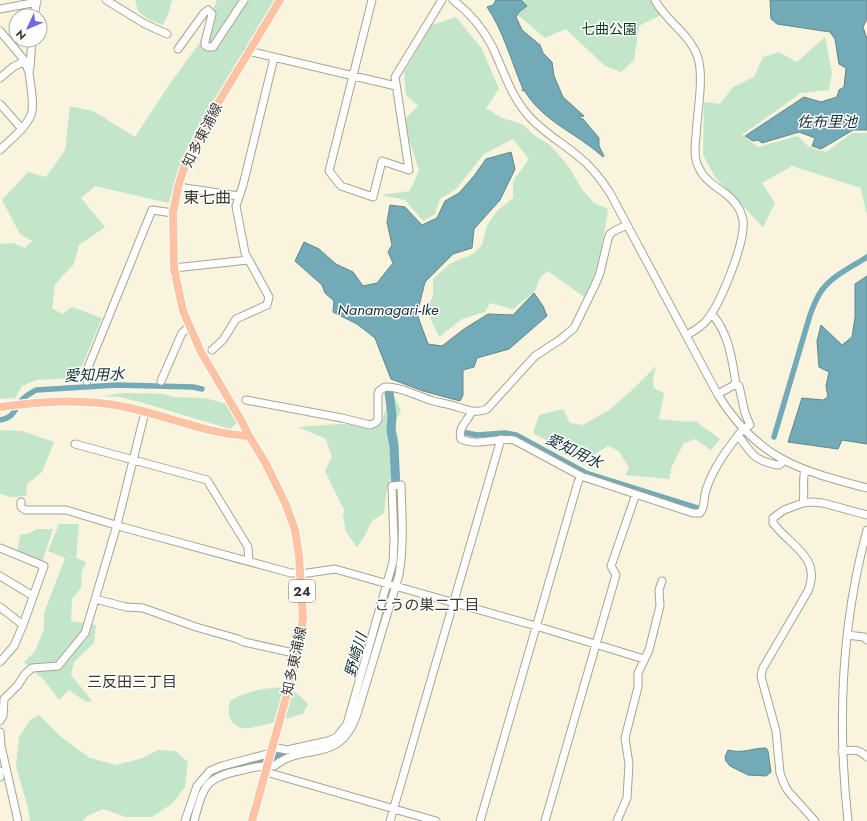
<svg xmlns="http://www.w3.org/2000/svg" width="867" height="821" viewBox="0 0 867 821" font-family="Jost,'Noto Sans JP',sans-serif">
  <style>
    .green { fill: #c3e6cb }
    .water { fill: #72aab7; stroke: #61888e }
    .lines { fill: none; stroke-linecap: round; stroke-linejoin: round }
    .canal { stroke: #72aab7; stroke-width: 5.5 }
    .river { stroke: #72aab7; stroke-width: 9 }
    .minor-casing { stroke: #a8a490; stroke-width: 9 }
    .major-casing { stroke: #fff; stroke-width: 10 }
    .minor { stroke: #fff; stroke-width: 7 }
    .major { stroke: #fdc3a4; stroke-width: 8 }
    .labels { text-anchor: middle; stroke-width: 3; stroke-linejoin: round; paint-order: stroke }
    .shield { fill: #fff; stroke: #75746e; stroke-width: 1 }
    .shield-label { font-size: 13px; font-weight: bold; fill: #3a3930 }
    .park-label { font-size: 14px; fill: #06381b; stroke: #fff }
    .street-label { font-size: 14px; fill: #3a3930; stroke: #fff }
    .water-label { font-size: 15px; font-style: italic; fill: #133036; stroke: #fff }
    .neighbourhood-label { font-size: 15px; fill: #3a3930; stroke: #fff }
    .quarter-label { font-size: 16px; fill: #3a3930; stroke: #fff }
  </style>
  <rect width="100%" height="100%" fill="#f8f4de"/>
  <!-- green -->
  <path class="green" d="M135,0H172L169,12L163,25L149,20L138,11Z
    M217,0H275L203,119L182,159L169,202V203L95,186L81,198L105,227L79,245L74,264L55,284L52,308L62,314L72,307L102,318L77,378L37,380L22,386L15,398L0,399V244L13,243L25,248L32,241L20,234L2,200L28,172L46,177L65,150L70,106L93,111L135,137L171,82L199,44Z
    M500,0H651L653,6L661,15L639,26L634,60L621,72L605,66L566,29L545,38Z
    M456,17L482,49L499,89L486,108L502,118L522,124L535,136L550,145L569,167L581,188L594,203L608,209C603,241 600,268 584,297L548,271L540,278L535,291L513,309L490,303L485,312L462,319L439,337L426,310L433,296V279L451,263L473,254L482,245L487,225L498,210L513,198V181L529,159L513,139L484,154L456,189L440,199L435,214L423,221L405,200L381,195L410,191L419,170L407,134L406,118L418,106L406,95L404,72L432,25Z
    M825,37L832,73L829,90L801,93L742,135L758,147L798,136L809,147L826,152L852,133H867V212H866L861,188L792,166L762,183L775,203L763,227L715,177L703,155L704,102L720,104L733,87L754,77L763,57L779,52L797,62Z
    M656,366L653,380L654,388L664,393L659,419L689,422L695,421L720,439L711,450L695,439L684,443L672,466L669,479L625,475L629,468L619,451L608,446L584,461L533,433L539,415L563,409L570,423L583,425L609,410L631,391Z
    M124,393L164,394L173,397L205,398L227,404L237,423L230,429L140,402L120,397L103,396Z
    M395,398L401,411L394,423C406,448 392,469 386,494C385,500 385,507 384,513L372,521L363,539L357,547L346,532L343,517L344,510L325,471L332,457L326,439L298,427L338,424H347L373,429L381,424L387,405Z
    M0,430L22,431L54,442L42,472L27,484L26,496L11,497L0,494Z
    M59,524H79L76,558L86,562L82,571L81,588L72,599L71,621L96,625L94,643L74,662L71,675L92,701L86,702L69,690L59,700L44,680L24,662L35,651L44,629V613L65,558L48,551Z
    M37,529H53L42,563L17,553L20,535L30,533Z
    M285,687L298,694L308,704L303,714C290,717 252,730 242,728C228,724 227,713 230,701C247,690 266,688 285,687Z
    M39,715L60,736L90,758L116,765L143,758L158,750L175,751L188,762L185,787L173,803L152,817H126L103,809L87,816L83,821H30L28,808L16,766L19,737L30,720Z"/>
  <!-- water -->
  <path class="water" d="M496,0H521L527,6L519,12L516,17L522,30L540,45L543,53L552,62L554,76L563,97L584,116L579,117V118L583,119L599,138V146L604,156L603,157C577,133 543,122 524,90L522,91L523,89C511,61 504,32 487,7L493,5Z
    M770,0H867V19L863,27L867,39V130H853L821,149L812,146L815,138L799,132L762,143L758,140L753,141L745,136L804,97L821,102L837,97L839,90L844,87L846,68L839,64L835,39L830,32L777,24L771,19Z
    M511,152L515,169L500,200L474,229L472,248L453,254L425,282L417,314L428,344L442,346L464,329L488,314L513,315L534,293L543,306L547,316L509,349L477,358L474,367L463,370V395L460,401L423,391L391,379L375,338L357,324L333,312L334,301L325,293L322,285L295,261L304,242L319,249L336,264L353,272L363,286L377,283L393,263L388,252L392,245L387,222L390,205L405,207L422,225L437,218L445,201L459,193L474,176L486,159Z
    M867,276V444L842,440L838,449L788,442L802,398L823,400L828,397L826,386L829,372L819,367L817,341L821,325L842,345L852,337L855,317V284Z
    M766,748L768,751L771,772L766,776L748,775L730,766L726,761L725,757L728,750C743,754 752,748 766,748Z"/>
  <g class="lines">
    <!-- canal -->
    <path class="canal" d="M0,420C14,417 13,412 21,401C25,396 31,393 36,390L117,385L193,387L202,389
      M462,432L477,435L505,433L516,435L586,473L698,508
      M774,437L810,315C813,307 816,298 822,290C833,275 852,267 867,257"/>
    <!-- river -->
    <path class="river" d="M360,692L395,572L398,551L396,489L394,446L391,431L392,415L389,392
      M190,821C196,800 198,784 218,772L328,744"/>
    <defs>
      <path id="minor" d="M106,0L145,24L167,34
        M372,0L329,171L341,186L373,197L382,161L409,170L395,77L442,0
        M453,0C469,12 483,29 492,46C503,69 510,94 527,114C541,131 561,142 578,156C591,166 601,179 610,193L718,395C758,459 798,470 867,488
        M655,0C666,22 690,33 698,58C704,78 697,114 696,136C695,144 694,152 696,160C703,187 728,188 739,209C741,212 742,217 743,220C746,242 720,305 706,321C701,327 694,331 687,335
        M0,9L37,2
        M34,16L37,0
        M0,31L25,61L28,70
        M178,49L204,13L208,10L212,14L205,42V45L208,47H213L244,0
        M248,51L396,86
        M0,78L13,67L25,61
        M0,104L22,129
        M0,150C11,139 25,129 31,115C35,105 30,83 29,72C31,68 31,46 32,40
        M178,187L239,196
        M174,268L248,260
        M712,314C729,334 732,359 736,384L739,386L745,413L750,425L747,427
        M212,350L223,340L236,319L267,305L269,297L245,253L236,206L243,185L274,58
        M87,381V370L152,210L173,213
        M161,381L182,333L190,326
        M718,394L736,384
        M246,400L342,418L370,425L375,423L378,420V394L379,391L385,387C400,386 419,397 433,401C441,403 449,404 457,407C469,410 476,414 487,409L535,356L561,339L574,328L595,285L600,273L608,239L610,234L614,231L627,225
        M470,415C465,423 458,429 461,439C478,447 496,437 514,440L581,476L693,513H700C706,506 703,498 706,490C714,466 728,448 743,429
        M738,435C752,454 753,460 777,465H779L784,461
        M75,444L207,480L248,547L249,561
        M21,502V507L25,510H66L122,527L291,573H308L335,569L536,626L644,659
        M803,503C805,492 802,480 805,470
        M0,548L44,566L23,625L14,646L0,662
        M0,576L33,596
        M95,599L126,607L143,608L196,627L238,639L244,642L298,654
        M0,607L23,625
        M847,635L864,637L867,640
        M0,721L3,716L4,699L18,685L25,674L32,668L58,666L85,633L117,525L145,412
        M0,732L1,746L18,821
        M842,751C854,750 858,748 867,757
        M0,771V777
        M266,772L436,821
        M185,821L197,786L210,771L222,766L271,753
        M194,821C204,785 205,777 243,770C254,767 264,765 274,766C306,741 339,766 357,714L399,575C404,545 402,515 401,485L392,486L394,541L393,562L347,724L337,737L328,741L287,750L272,747
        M390,821L501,439
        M480,821L578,482L581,476
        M545,821L616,575L611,566L636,494
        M617,821L627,798L629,764L625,738L638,687V673L649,650L660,606L659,590L662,581
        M815,821L788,791L784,784L780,773L776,731L762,680L761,675L763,668L808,591C822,557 790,546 773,523V518L784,510L803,503L811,502L823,503L867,515
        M848,821C837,722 841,626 867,530"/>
      <path id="major" d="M0,407C43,401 87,398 130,408C170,417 208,434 249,436
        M252,821L298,654L303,618L299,556L295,530L286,505L265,462L249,436L242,422L201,352L183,311L174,268L173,213L178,187L185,165L200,133L280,0"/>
    </defs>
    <!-- minor casing -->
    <use href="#minor" class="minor-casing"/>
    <!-- major casing -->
    <use href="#major" class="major-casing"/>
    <!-- minor -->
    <use href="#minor" class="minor"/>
    <!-- major -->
    <use href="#major" class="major"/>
  </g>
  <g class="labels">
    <!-- shield labels -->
    <rect class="shield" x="289" y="580" width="26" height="22" rx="3"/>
    <g class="shield-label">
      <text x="302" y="596">24</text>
    </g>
    <!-- park labels -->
    <g class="park-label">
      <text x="609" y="34">七曲公園</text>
    </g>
    <!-- street labels -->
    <g class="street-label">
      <text transform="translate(202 135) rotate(-63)" y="5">知多東浦線</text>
      <text transform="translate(294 661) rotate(-78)" y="5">知多東浦線</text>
    </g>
    <!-- water labels -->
    <g class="water-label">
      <text x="827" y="127">佐布里池</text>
      <text x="388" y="315">Nanamagari-Ike</text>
      <text transform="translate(94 375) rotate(-2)" y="5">愛知用水</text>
      <text transform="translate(574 451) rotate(26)" y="5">愛知用水</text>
      <text transform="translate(356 655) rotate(-74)" y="5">野崎川</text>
    </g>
    <!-- neighbourhood labels -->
    <g class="neighbourhood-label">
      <text x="427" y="610">こうの巣二丁目</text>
      <text x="132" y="687">三反田三丁目</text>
    </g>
    <!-- quarter labels -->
    <g class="quarter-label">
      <text x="207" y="203">東七曲</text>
    </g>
  </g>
  <!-- north arrow -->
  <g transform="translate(28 28) rotate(226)"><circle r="19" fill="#ffffff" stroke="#b0b0ac"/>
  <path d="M0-3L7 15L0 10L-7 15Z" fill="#6f6be5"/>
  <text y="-6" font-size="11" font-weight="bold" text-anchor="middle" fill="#3a3930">N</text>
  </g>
</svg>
